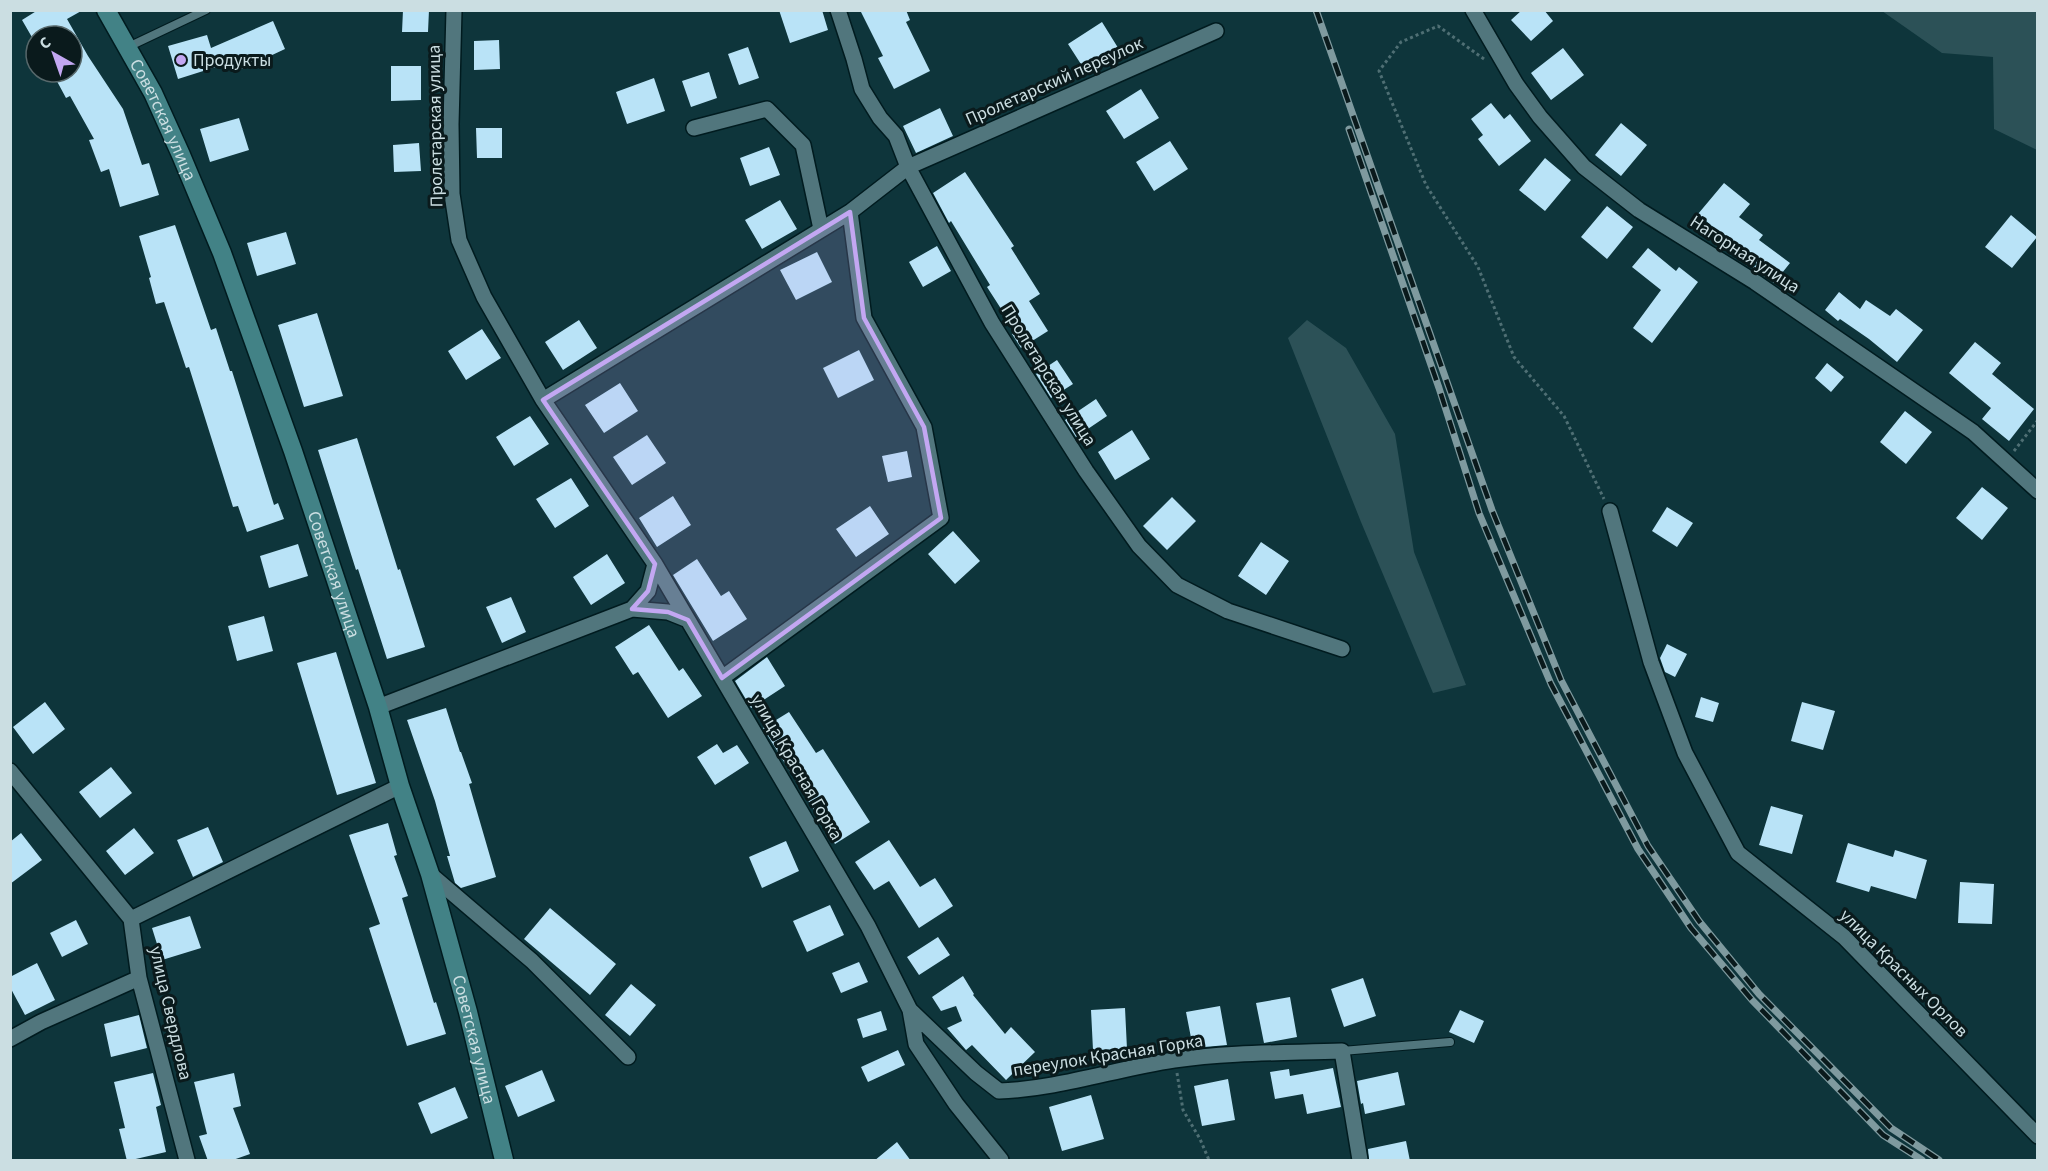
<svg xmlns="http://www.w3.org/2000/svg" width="2048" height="1171" viewBox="0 0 2048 1171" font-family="'Source Sans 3',sans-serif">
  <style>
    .green { fill: #2c5157 }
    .building { fill: #b9e3f7 }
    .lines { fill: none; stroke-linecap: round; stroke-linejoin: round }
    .service-casing { stroke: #001b1f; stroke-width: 10 }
    .minor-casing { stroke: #001b1f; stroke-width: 18 }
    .secondary-casing { stroke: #001b1f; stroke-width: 21 }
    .path { stroke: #4f6f74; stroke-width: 3; stroke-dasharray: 3 3; stroke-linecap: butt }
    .service { stroke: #51767d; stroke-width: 8 }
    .minor { stroke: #51767d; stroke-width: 15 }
    .secondary { stroke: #428286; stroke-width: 18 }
    .rail-casing { stroke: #7f9a9f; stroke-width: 7 }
    .rail { stroke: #0a1a1c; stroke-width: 4.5; stroke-dasharray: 14; stroke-linecap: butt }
    .marked { fill: #c3a7f2; fill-opacity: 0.2; stroke: #c3a7f2; stroke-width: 4.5; stroke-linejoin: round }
    .poi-dot { fill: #c3a7f2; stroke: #0a1a1c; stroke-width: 2 }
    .labels { text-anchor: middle; stroke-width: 6; stroke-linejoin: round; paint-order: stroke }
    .poi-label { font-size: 18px; fill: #cbdee2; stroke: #0a1a1c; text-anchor: start }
    .street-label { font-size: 18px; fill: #cbdee2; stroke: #0a1a1c }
  </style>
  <rect width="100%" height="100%" fill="#0e353b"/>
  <!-- green -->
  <path class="green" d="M1882,11H2037V150L1994,129L1993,57L1942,53Z
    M1307,320L1346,348L1395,434L1414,552L1466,685L1433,693L1361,522L1288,338Z"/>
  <!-- building -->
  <path class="building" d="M38,10H83L67,19L88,56L123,109L142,165L149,163L159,195L120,207L109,169L101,172L89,140L94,139L70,96L66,98L52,72H72V36H36L33,39L22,20Z
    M403,10H429L428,32H402Z
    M779,10H822L828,30L790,43Z
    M860,10H906L910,20L906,22L930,71L894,89L878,58L883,56Z
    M1522,10H1544L1553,21L1531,41L1511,20Z
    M273,21L285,49L242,69L238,60L178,79L168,46L207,35L211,48Z
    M1102,22L1120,51L1086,72L1068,44Z
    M499,40L500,69L474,70V41Z
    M748,47L759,78L739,85L728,54Z
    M1563,48L1584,75L1551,100L1531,73Z
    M391,66H421V100L391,101Z
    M709,72L717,98L691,107L682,81Z
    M654,78L665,111L627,124L616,92Z
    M1141,89L1159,118L1124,139L1106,111Z
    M1491,103L1504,119L1510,114L1531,141L1499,166L1478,139L1483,135L1471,119Z
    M940,108L953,136L916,153L903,126Z
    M239,118L249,150L210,162L200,129Z
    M1621,123L1647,145L1621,176L1595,155Z
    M476,128H502V158H477Z
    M1170,141L1188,169L1154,191L1136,162Z
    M419,143L421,171L394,172L393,145Z
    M769,147L780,175L750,186L740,158Z
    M1545,158L1571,180L1545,211L1519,190Z
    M965,172L1014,246L1011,248L1040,294L1029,301L1048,331L1021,348L1012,334L1016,332L987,287L990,285L951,221L949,223L933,193Z
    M1724,183L1750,204L1739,217L1763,235L1759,240L1790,263L1774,283L1753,268L1757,264L1726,241L1727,239L1698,214Z
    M780,200L797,229L762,249L745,220Z
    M1607,206L1633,227L1607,259L1581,237Z
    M2011,215L2037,237L2012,268L1985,247Z
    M175,225L211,330L216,328L230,371H232L274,505L278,503L284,519L247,532L238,506L233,507L189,367L186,368L164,302L156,304L149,278L151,277L139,236Z
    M286,232L296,264L257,276L247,243Z
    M937,246L951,271L923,287L909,262Z
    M1648,248L1676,271L1679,267L1698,282L1652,343L1633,328L1661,290L1632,267Z
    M817,252L832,282L796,300L780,270Z
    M1839,292L1860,309L1866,300L1890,316L1896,309L1923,330L1897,362L1869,339L1840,319L1838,321L1825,310Z
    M317,313L343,396L304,407L278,325Z
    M579,320L597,348L563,370L545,342Z
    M482,329L501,358L466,380L448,351Z
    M1975,342L2001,363L1992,374L2034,409L2009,441L1982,419L1991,408L1949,373Z
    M859,350L874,380L838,398L823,368Z
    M1057,360L1073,384L1051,398L1036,374Z
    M1827,363L1844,377L1831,392L1815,378Z
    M620,383L638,411L604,433L585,405Z
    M1096,399L1107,416L1076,437L1065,420Z
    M1905,411L1932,432L1906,464L1880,442Z
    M530,416L549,444L514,466L496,437Z
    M1132,430L1150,459L1115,480L1098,452Z
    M647,435L666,463L632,485L613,457Z
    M357,438L398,570L400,569L425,647L387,659L358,569L356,570L318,450Z
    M907,451L912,477L888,482L882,456Z
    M571,478L589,506L555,528L536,499Z
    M1982,487L2008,508L1982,540L1956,518Z
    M673,496L691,525L657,547L639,518Z
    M1172,497L1196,521L1167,550L1143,526Z
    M870,506L889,534L856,557L836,529Z
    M1667,507L1693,523L1677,547L1652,531Z
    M953,531L980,561L955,584L928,554Z
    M1261,542L1289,561L1266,595L1238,576Z
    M298,544L308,576L269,588L260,556Z
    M607,554L625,583L591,605L573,577Z
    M697,559L721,596L729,591L747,619L713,641L673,575Z
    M511,597L526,632L502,643L486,607Z
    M264,616L273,651L237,661L228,626Z
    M649,625L679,671L683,668L702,696L668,718L638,672L633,675L615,647Z
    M1667,644L1687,654L1675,677L1665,672L1660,658Z
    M336,652L376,783L337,795L297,663Z
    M767,657L785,686L751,708L735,681Z
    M1701,697L1719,703L1713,722L1695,717Z
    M45,702L65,729L33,754L13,727Z
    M1802,702L1835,711L1823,750L1791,741Z
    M446,708L460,752H461L472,783L469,784L496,877L461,888L455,883L447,856H450L435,801L407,720Z
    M789,712L816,753L823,749L870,822L835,844L763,728Z
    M717,744L723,753L737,745L749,763L715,785L697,757Z
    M111,767L132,793L100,818L79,792Z
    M1771,806L1803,815L1792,854L1759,845Z
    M388,823L397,855L394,856L408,896L402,898L434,1003L436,1002L446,1034L407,1046L369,928L380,924L349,835Z
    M208,827L223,862L193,877L177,840Z
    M134,828L154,853L125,875L106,851Z
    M21,833L42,860L10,884V842Z
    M889,840L920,887L935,878L953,906L919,928L889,881L874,890L855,862Z
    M786,841L799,871L762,888L749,857Z
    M1848,843L1893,857L1895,850L1927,860L1916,899L1871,886L1869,892L1836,882Z
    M1960,882L1994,884L1992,924L1958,923Z
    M830,905L844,935L807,952L793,921Z
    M550,908L616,964L590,995L524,939Z
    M190,916L201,948L162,960L152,928Z
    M76,920L88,944L62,957L50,933Z
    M938,937L950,955L919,975L907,957Z
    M859,962L868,982L841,993L832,973Z
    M37,963L55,1000L25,1015L10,987V977Z
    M963,976L974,994L973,995L1005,1034L1011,1027L1035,1052L1006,1080L972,1045L966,1050L947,1028L962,1021L956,1006L941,1011L932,997Z
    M1363,978L1376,1016L1344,1027L1331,989Z
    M631,984L656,1005L630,1036L605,1015Z
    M1290,997L1297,1037L1264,1043L1256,1003Z
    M1220,1006L1227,1045L1193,1048L1186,1012Z
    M1125,1008L1127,1049L1093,1050L1091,1010Z
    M1460,1010L1484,1021L1474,1043L1449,1032Z
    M881,1011L887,1030L863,1038L857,1019Z
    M139,1015L147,1048L111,1057L104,1024Z
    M898,1050L905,1065L868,1082L861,1067Z
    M1333,1068L1341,1107L1307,1114L1303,1094L1275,1099L1270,1072L1289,1069L1290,1076Z
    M542,1070L555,1101L518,1117L505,1086Z
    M1398,1072L1405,1105L1365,1114L1363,1103L1361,1104L1357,1081Z
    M153,1073L161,1105L156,1107L166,1152L127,1161L119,1129L125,1128L114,1082Z
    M234,1073L241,1106L233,1108L250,1154L230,1161H208L199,1136L207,1134L194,1082Z
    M1228,1079L1235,1120L1202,1126L1194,1086Z
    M455,1087L468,1118L431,1134L418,1103Z
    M1091,1095L1104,1139L1062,1151L1049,1107Z
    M1406,1141L1410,1161H1369L1368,1149Z
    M897,1142L911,1161H874Z"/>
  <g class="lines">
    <defs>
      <path id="service" d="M128,47L206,10
        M1342,1051L1450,1042"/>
      <path id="minor" d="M454,10L451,124L452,194L459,240L484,297L543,400L655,564L868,926L910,1010L916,1044L956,1104L1001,1160
        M838,10L854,59L862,89L880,118L896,136L908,167L992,323L1086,471L1139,546L1177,585L1228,611L1342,649
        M1473,10L1516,84L1540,117L1584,167L1639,210L1755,282L1973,432L2038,491
        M694,128L767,109L803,145L821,229
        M543,400L850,212L908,167L1216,31
        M1610,511L1651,662L1685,753L1738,853L1844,937L2038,1136
        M632,609L668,612L688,620
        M722,678L941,518L924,427L864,318L850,212
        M378,707L632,609L648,591L655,564
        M10,771L131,919L139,978L187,1160
        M430,874L532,961L628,1057
        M131,919L400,786
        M910,1010L976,1073L999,1091C1058,1089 1115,1069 1174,1060C1229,1052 1286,1053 1342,1051L1360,1160
        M10,1039L41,1022L139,978"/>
      <g id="secondary">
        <path id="s1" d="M106,10L153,93L181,155L222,253L293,451L378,707L400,786L430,874L468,1012L504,1160"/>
      </g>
    </defs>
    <!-- service casing -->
    <use href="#service" class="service-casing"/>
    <!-- minor casing -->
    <use href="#minor" class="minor-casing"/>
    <!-- secondary casing -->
    <use href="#secondary" class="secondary-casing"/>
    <!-- path -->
    <path class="path" d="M1484,59L1438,26L1401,42L1379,71L1426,185L1478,267L1514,357L1564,416L1604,499
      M2014,451L2038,420
      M1177,1073L1183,1110L1200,1139L1209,1160"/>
    <!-- service -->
    <use href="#service" class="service"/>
    <!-- minor -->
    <use href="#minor" class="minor"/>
    <!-- secondary -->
    <use href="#secondary" class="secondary"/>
    <defs>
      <path id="rail" d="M1316,10L1492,510L1561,680L1648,846L1699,921L1759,994L1891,1128L1939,1160
        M1349,129L1439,388L1479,513L1551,684L1638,849L1691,928L1752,1000L1883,1135L1922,1160"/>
    </defs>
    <!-- rail casing -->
    <use href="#rail" class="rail-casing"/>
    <!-- rail -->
    <use href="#rail" class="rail"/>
  </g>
  <!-- marked area -->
  <path class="marked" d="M850,212L864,318L924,427L941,518L722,678L688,620L668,612L632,609L648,591L655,564L543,400Z"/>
  <!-- markers -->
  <circle class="poi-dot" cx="181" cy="60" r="6"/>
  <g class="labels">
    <!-- poi labels -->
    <g class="poi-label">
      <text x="193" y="66">Продукты</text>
    </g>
    <!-- street labels -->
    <g class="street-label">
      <text transform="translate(1054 81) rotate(-24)" y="6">Пролетарский переулок</text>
      <text dy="6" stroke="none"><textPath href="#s1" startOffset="124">Советская улица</textPath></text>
      <text transform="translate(435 126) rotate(-91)" y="6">Пролетарская улица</text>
      <text transform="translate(1745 254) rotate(33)" y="6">Нагорная улица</text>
      <text transform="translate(1049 375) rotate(58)" y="6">Пролетарская улица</text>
      <text dy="6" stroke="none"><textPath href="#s1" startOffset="610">Советская улица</textPath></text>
      <text transform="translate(797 767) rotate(60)" y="6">улица Красная Горка</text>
      <text transform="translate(1904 973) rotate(45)" y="6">улица Красных Орлов</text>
      <text transform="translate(171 1013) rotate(77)" y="6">улица Свердлова</text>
      <text dy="6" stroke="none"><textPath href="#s1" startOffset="1096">Советская улица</textPath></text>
      <text transform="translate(1108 1055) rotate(-9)" y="6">переулок Красная Горка</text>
    </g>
  </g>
  <!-- border -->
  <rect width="2048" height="1171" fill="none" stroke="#cbdee2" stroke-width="24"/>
  <!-- north arrow -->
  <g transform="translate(54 54) rotate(320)"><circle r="28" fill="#0a1a1c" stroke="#57686b" stroke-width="1.5"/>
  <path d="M0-4.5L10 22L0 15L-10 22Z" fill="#c3a7f2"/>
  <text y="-9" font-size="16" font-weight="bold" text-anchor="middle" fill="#cbdee2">С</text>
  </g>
</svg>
